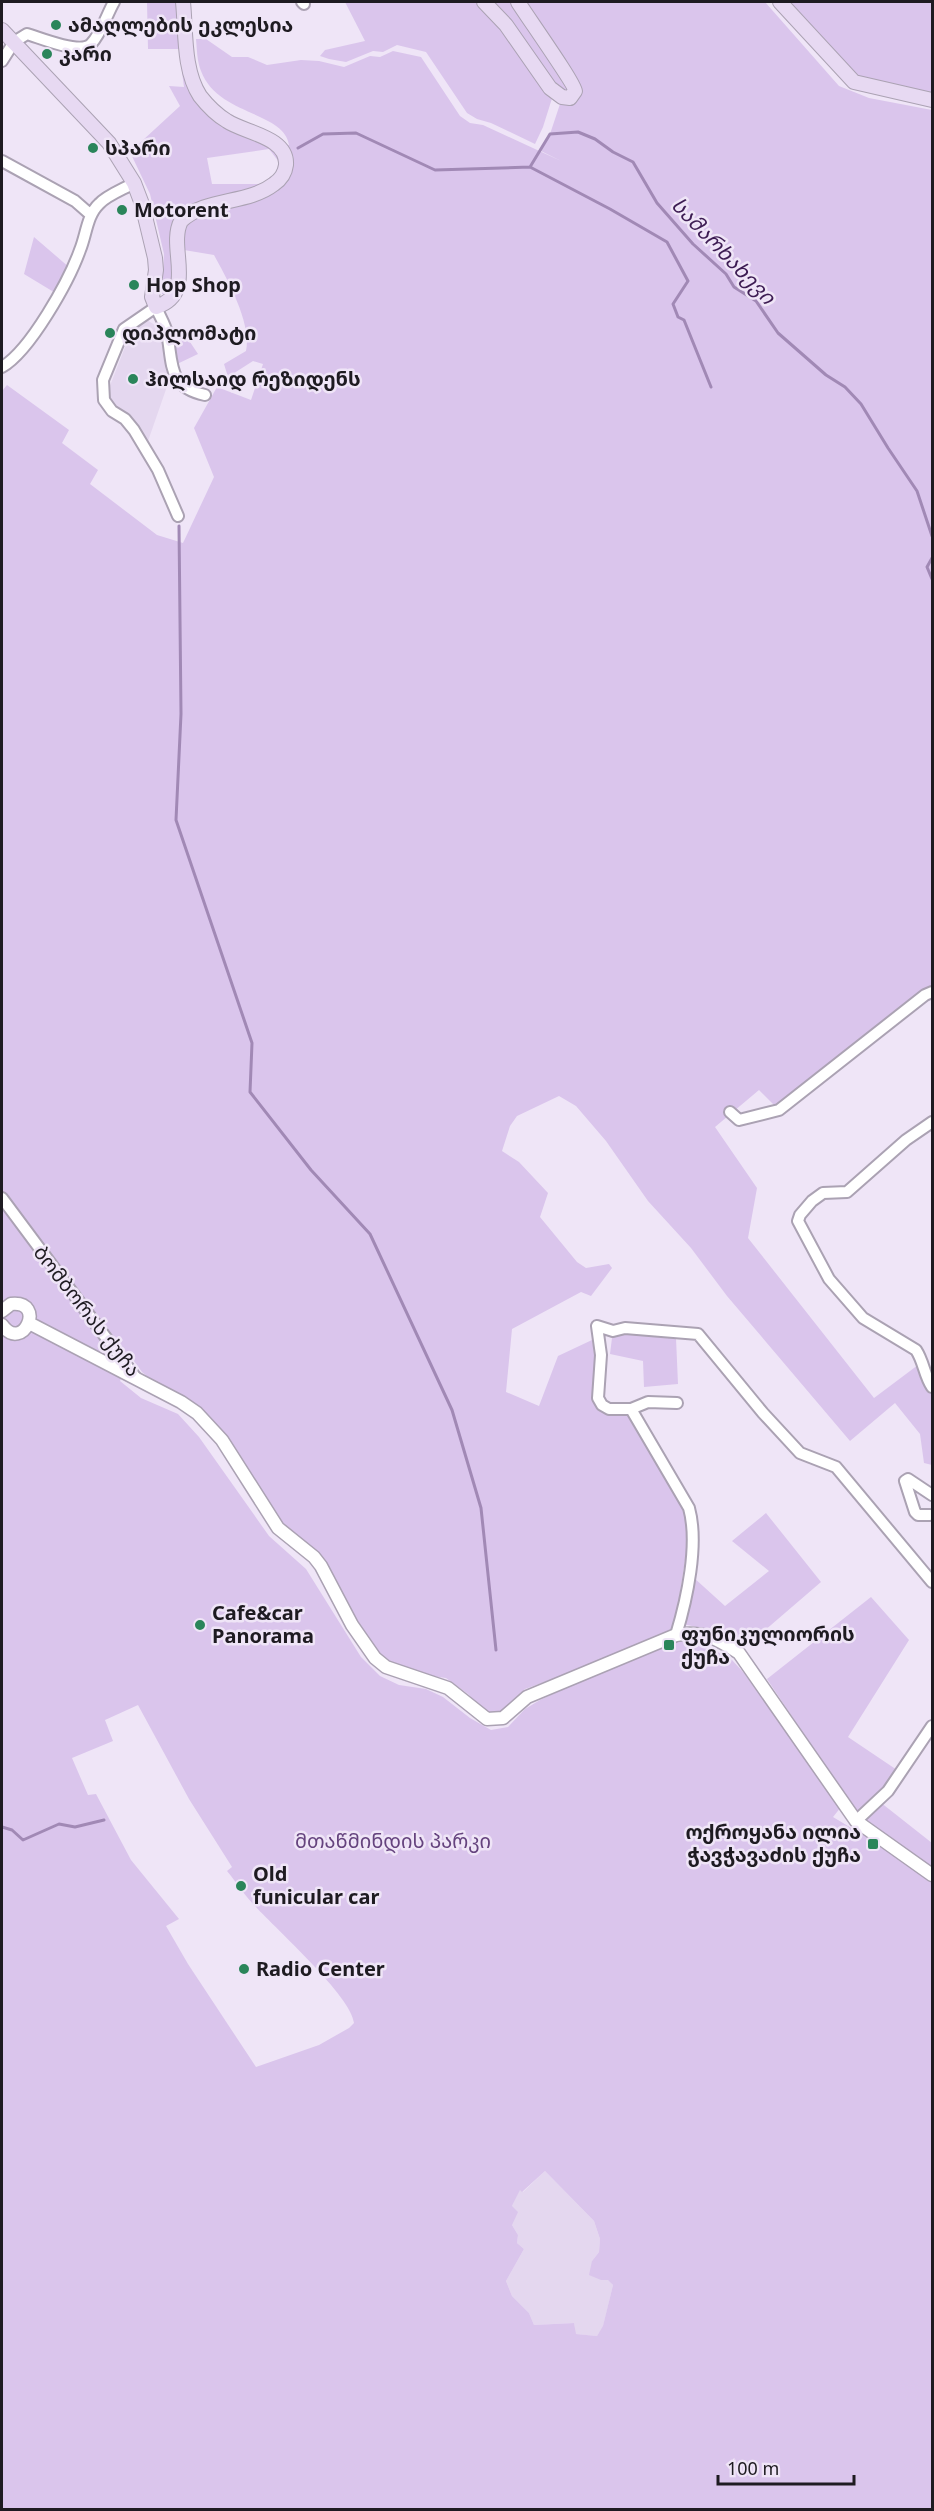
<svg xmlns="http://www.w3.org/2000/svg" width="934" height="2511" viewBox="0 0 934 2511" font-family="'Noto Sans','Noto Sans Georgian',sans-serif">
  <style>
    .built { fill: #e4d7ef }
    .green { fill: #dac5ec; fill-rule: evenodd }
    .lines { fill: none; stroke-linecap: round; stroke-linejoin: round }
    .stream { stroke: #a189b5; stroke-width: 3 }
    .minor-casing { stroke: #aba2b3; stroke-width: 14 }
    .tertiary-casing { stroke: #aba2b3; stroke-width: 15 }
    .secondary-casing { stroke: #aba2b3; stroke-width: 16 }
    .minor { stroke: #fff; stroke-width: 10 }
    .tertiary { stroke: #fff; stroke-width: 12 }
    .secondary { stroke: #e7d9f2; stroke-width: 14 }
    .poi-dot { fill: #2a855a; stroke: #efe5f7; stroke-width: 2 }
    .labels { text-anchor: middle; stroke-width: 5; stroke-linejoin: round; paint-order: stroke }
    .poi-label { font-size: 20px; font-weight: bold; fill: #1e1b21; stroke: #efe5f7; text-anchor: start }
    .street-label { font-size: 20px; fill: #1e1b21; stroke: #efe5f7 }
    .park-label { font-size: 20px; fill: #65437e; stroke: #efe5f7 }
    .water-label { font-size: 21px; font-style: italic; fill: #3d1c53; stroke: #efe5f7 }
  </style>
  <rect width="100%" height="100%" fill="#efe5f7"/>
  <!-- built -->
  <path class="built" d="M147,320L161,329L171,375L147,444L137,424L117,410L106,396L132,329Z
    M545,2171L594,2221L600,2239L599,2252L592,2261L613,2285L603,2327L597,2336L575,2334L574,2323L534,2325L529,2313L512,2296L506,2281L524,2249L517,2243L518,2235L512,2225V2206L520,2189L523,2192Z"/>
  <!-- green -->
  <path class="green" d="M147,2H183L187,35L204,100L279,146L289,145C284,111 218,116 201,71C197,61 197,50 196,39H206L232,57H248L267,65L301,60L319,61L344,67L370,56L380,57L393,51L421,57L460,116L470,123L483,125L561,161L541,151L550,134L562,98L554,92L543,127L535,144L491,123L477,119L467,113L426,52L397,45L383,52L373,51L346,62L329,59L320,56L325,50L365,41L345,2H765L839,86L869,98L932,110V992L779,1110L759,1090L715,1127L757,1188L748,1238L874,1398L922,1362L932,1387V1465L924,1463L920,1434L895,1403L850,1441L727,1296L691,1248L648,1201L606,1141L576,1106L559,1096L517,1116L510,1126L502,1151L519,1162L548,1193L540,1217L577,1262L586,1268L609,1264L612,1268L591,1296L581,1292L512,1329L506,1392L539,1406L558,1356L592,1340C597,1362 592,1383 595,1406L606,1413H628L687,1512L690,1528L674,1631L634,1646L591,1665L525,1689L501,1711L491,1713L481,1709L468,1694L446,1678L419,1674L386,1661L372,1649L333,1575L320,1557L282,1527L231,1448L142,1372L131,1357L120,1381L141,1398L178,1414L199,1437L269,1536L306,1569L361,1657L380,1676L399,1685L426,1689L443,1697L470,1718L491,1730L508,1727L525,1709L540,1700L654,1647L681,1640L709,1647L732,1660L744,1673L841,1807L833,1817L853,1829L865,1833L932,1881V2509H2V391L7,385L69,430L62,443L98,470L90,484L157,535L183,543L214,477L194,428L217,387L251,400L263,364L253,361L228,377L224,364L246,351C252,323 227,279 214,255L172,248L176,274L169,294H162L164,254L150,194L130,152L180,106L169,86L184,87L179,49H148ZM269,149L279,162L275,178L263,184H212L207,158ZM138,1705L189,1799L232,1867L227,1871C237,1883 245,1896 256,1907C276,1929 352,1997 354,2023L349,2028L319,2045L256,2067L188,1964L166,1926L179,1919L131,1860L96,1794L88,1795L72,1758L113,1741L105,1720ZM545,2171L594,2221L600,2239L599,2252L592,2261L589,2275L601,2280H608L613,2285L603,2326L597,2336L576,2334L574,2323L534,2325L529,2313L512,2296L506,2281L524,2249L517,2243L518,2235L512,2225L518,2212L512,2206L520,2190L522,2192Z
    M785,2H932V96L858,79Z
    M34,237L70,268L57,294L24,274Z
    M172,337L190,342L198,354L175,365Z
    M626,1332L676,1338L678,1384L644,1387L643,1361L610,1354L612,1338Z
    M766,1513L821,1582L743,1649L719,1632L683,1624L693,1577L725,1606L769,1571L732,1541Z
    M871,1597L909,1640L848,1737L897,1770L885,1790L859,1812L855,1811L767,1679Z
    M880,1802L932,1843V1867L862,1822Z"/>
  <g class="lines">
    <!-- stream -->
    <path class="stream" d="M298,148L323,134L356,133L435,170L530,167L550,134L578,132L595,139L613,152L633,162L657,203L693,244L726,274L734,287L756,301L778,333L826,375L845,387L861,404L888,448L917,491L932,536
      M530,167L610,209L667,242L688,281L673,304L678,317L684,320L711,387
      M179,526L181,714L176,820L252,1043L250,1092L311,1170L370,1234L452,1410L481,1508L496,1650
      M932,558L927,567L932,579
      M2,1827L12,1830L23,1840L59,1824L75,1827L104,1820"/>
    <defs>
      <path id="minor" d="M302,2L304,4
        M2,61L14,42L27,34C41,38 80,55 91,44C101,34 107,14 114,2
        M2,161L75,201L91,215
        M2,367C30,351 69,281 80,250C86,236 87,215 99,204C107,195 124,189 134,183
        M178,516L158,470L134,430L125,419L112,411L104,400L103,380L124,329L156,307C159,315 165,324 167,333C173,363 167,387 205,395
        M730,1112L739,1120L779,1110L925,995L932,992
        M932,1122L906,1140L847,1192L823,1193L812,1201L800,1215L798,1221L829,1279L863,1318L916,1350C924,1362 924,1375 932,1387
        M2,1198L136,1378
        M597,1326L613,1331L625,1328L698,1334L763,1413L800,1453L836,1467L932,1582
        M597,1326L601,1355L598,1398L602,1405L609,1409H631L648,1402L677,1403
        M631,1409L689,1508C699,1544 687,1599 676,1635
        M930,1515H918L915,1512L905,1481L908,1479L932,1495
        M856,1821L888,1791L932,1726"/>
      <path id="tertiary" d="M2,1311L11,1304C47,1300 23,1354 2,1325
        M29,1323L181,1402L197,1413L222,1440L278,1528L314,1557L321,1566L352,1625L375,1658L386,1667L448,1688L487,1719L503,1718L527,1697L676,1635C702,1630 718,1639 739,1653L856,1821L932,1875"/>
      <path id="secondary" d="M484,2L506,25L550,88L562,97L570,98L575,91C575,84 526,15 518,2
        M780,2L854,82L932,100
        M2,30L109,143L134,183L142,204L155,258L156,270L152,297L156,307C198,293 167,248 181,221C206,197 247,205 274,184C280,180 285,173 286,165C288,137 245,133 227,121C217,115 207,105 200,96C183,70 186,31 183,2"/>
    </defs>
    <!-- minor casing -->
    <use href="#minor" class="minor-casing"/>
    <!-- tertiary casing -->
    <use href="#tertiary" class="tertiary-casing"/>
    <!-- secondary casing -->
    <use href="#secondary" class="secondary-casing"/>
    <!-- minor -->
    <use href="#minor" class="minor"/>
    <!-- tertiary -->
    <use href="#tertiary" class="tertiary"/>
    <!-- secondary -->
    <use href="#secondary" class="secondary"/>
  </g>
  <!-- markers -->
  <g class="poi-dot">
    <circle cx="56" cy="25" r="6"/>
    <circle cx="47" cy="54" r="6"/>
    <circle cx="93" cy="148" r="6"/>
    <circle cx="122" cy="210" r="6"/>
    <circle cx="134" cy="285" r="6"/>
    <circle cx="110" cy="333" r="6"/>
    <circle cx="133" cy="379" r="6"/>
    <circle cx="200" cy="1625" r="6"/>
    <rect x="663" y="1639" width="12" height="12" rx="3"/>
    <rect x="867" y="1838" width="12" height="12" rx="3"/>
    <circle cx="241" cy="1886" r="6"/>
    <circle cx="244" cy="1969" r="6"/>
  </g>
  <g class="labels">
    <!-- poi labels -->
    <g class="poi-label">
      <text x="68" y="32">ამაღლების ეკლესია</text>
      <text x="59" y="61">კარი</text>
      <text x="105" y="155">სპარი</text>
      <text x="134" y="217">Motorent</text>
      <text x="146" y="292">Hop Shop</text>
      <text x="122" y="340">დიპლომატი</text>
      <text x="145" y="386">ჰილსაიდ რეზიდენს</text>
      <text x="212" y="1620">Cafe&amp;car<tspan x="212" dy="23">Panorama</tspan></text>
      <text x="681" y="1641">ფუნიკულიორის<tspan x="681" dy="23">ქუჩა</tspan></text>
      <text x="861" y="1839" text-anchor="end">ოქროყანა ილია<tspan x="861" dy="23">ჭავჭავაძის ქუჩა</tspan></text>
      <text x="253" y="1881">Old<tspan x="253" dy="23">funicular car</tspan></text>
      <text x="256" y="1976">Radio Center</text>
    </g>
    <!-- street labels -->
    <g class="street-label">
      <text transform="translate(87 1311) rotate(52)" y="7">ბომბორას ქუჩა</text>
    </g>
    <!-- park labels -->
    <g class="park-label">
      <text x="393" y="1848">მთაწმინდის პარკი</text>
    </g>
    <!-- water labels -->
    <g class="water-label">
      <text transform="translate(723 251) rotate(46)" y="7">სამარხახევი</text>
    </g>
  </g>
  <!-- border -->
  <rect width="934" height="2511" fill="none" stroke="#1e1b21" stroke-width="6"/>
  <!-- scale -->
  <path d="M718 2475v9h136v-9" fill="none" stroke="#1e1b21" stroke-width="3"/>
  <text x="727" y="2475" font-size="18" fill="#1e1b21" stroke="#efe5f7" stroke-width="4.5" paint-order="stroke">100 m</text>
</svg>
